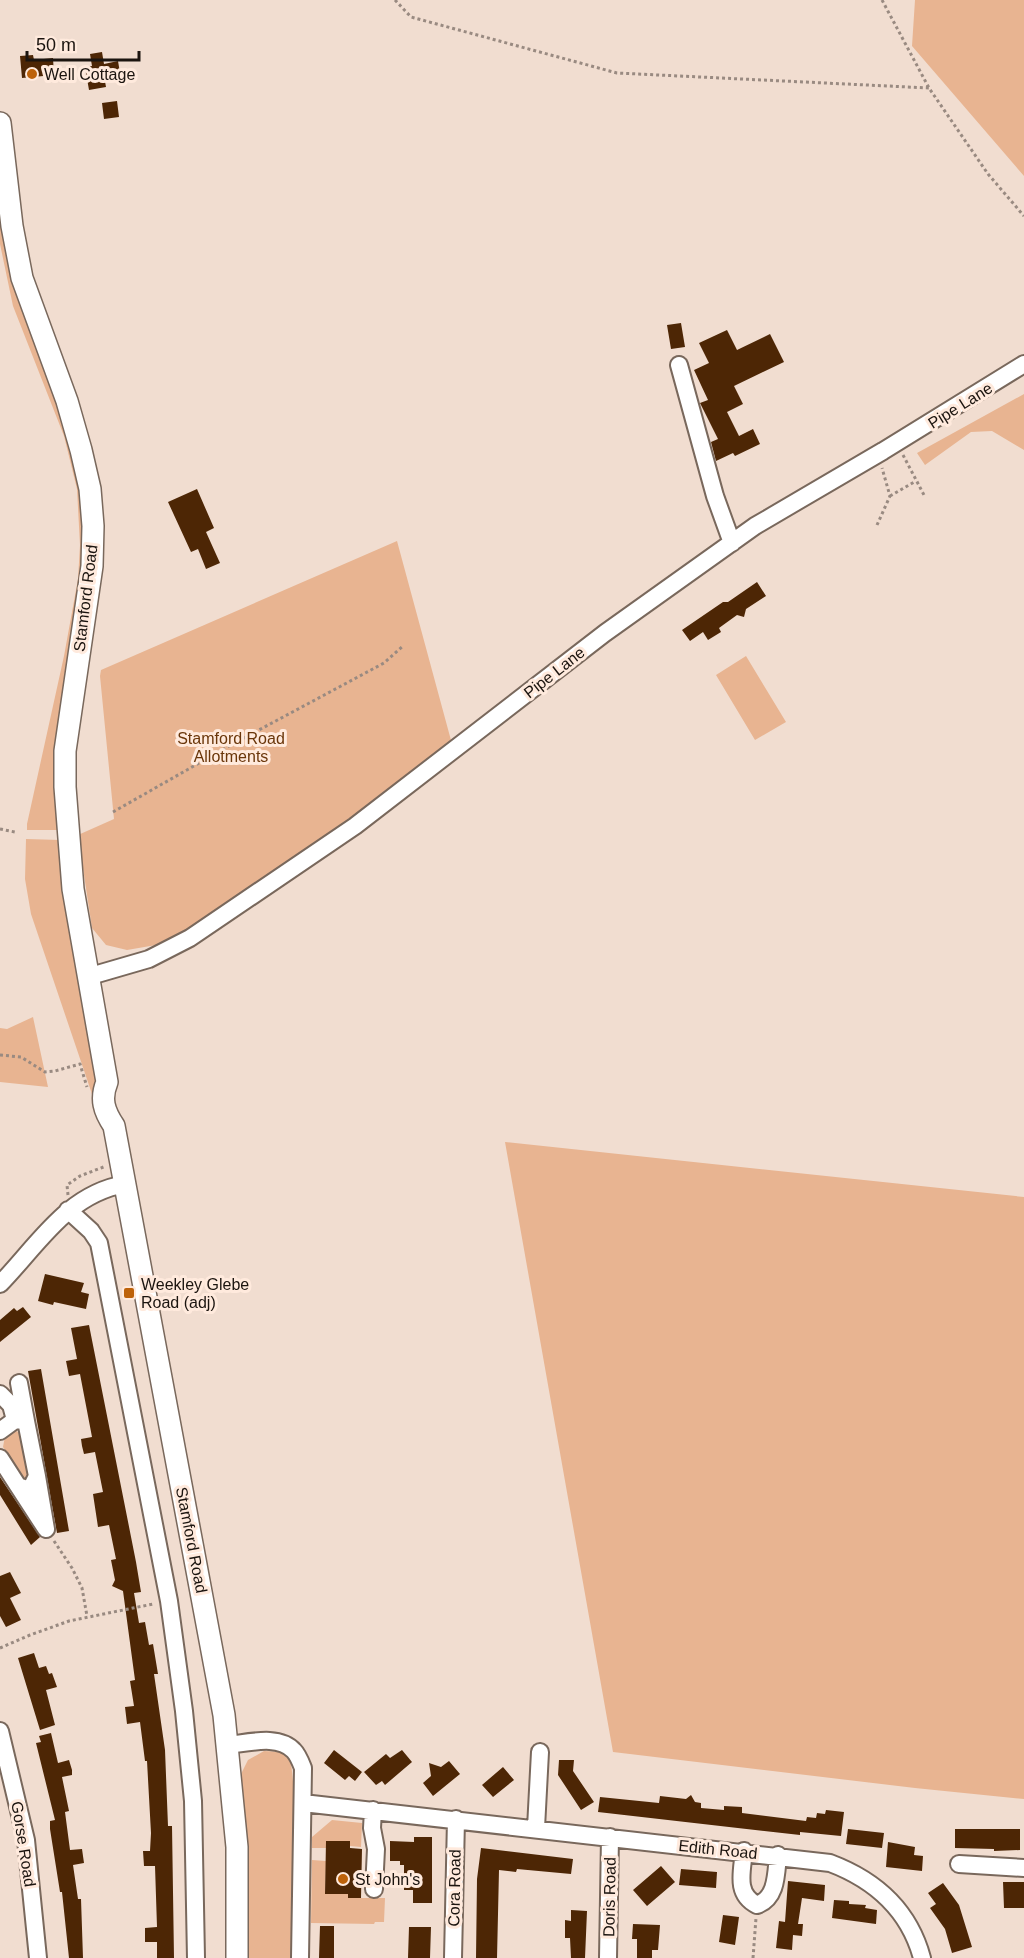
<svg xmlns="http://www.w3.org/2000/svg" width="1024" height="1958" viewBox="0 0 1024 1958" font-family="Helvetica,sans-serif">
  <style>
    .green { fill: #e8b491 }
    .building { fill: #4d2605 }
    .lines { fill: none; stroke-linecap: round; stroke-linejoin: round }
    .minor-casing { stroke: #79685c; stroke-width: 20 }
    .major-casing { stroke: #79685c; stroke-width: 24 }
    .path { stroke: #998a81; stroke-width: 3; stroke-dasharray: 3 3; stroke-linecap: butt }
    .minor { stroke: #fff; stroke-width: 16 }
    .major { stroke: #fff; stroke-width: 21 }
    .poi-dot { fill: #bd620a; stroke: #ffeadd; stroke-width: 2 }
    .labels { text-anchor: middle; stroke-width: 6; stroke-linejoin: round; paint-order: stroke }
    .poi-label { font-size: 16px; fill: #1b140f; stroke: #ffeadd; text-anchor: start }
    .street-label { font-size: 16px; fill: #1b140f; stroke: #ffeadd }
    .park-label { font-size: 16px; fill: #6a360a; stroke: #ffeadd }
  </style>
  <rect width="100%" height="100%" fill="#f1ddd0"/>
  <!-- green -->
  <path class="green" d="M915,0H1024V176L912,46Z
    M0,201L69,433L82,488L84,545L58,830H27V824L64,656L78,579L80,545L77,489L64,436L13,306L0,244Z
    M1024,394V450L992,431L971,432L925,465L917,453Z
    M397,541L452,744L310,849L180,934L156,945L127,950L106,945L92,928L78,835L114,819L100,676L101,670Z
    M746,656L786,722L755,740L716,675Z
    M26,839L60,840L99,1099L94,1100L31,914L25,879Z
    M33,1017L48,1087L0,1082V1028L7,1029Z
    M505,1142L1024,1197V1799L915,1788L613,1752Z
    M12,1430H15L22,1435L30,1475L25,1479L3,1447L5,1436Z
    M264,1751L282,1752L291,1762L295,1801L292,1958H247L246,1845L240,1776L248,1760Z
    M332,1820L362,1823L361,1847L350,1846V1841H327L326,1848H312V1837Z
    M312,1860L326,1861L325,1894H348L349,1898H385L384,1922H375L374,1924L311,1923Z"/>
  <!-- building -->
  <path class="building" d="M102,52L104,64L118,61L120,73L104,76L106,87L89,90L85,67L92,66L90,54Z
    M33,55L34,60L53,58L54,75L22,78L20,56Z
    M117,101L119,117L104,119L102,103Z
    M681,323L685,347L671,349L667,325Z
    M727,330L737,350L770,334L784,362L734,386L743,404L727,412L739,436L753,429L760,444L735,456L733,453L716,461L711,442L718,439L700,403L708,400L694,370L709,363L699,343Z
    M197,489L214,528L206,532L220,563L206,569L198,549L191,552L168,502Z
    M757,582L766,596L746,609L744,617L737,615L719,628L721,632L708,640L703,632L690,641L682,630L723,602H728Z
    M45,1274L84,1283L81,1292L89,1294L86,1309L54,1302L53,1305L38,1301Z
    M23,1307L31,1317L0,1342V1320L14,1308L17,1311Z
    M89,1325L136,1562L141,1592L134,1593L139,1623L145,1622L149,1645L153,1644L158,1674H154L165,1750L168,1826H172L174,1958H157V1942H145V1928L157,1927L155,1866H144L143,1851H150L151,1833L147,1761H145L140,1722L127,1724L125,1707L134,1706L130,1681L135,1680L123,1591L112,1586L115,1580L111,1560L116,1559L109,1525L98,1527L93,1494L103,1492L95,1452L84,1454L82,1446L81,1439L92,1437L80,1374L69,1376L66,1361L77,1359L71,1328Z
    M41,1369L69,1531L57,1533L28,1371Z
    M0,1477L40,1537L31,1545L0,1495Z
    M10,1572L21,1593L10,1598L21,1620L6,1627L0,1616V1576Z
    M34,1653L39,1668L46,1666L49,1674L52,1673L57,1687L46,1690L55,1725L40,1730L18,1658Z
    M51,1733L58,1763L69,1760L72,1770V1775L62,1777L69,1811L65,1812L70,1850L82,1849L84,1863L73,1865L78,1899H81L83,1958H69L62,1892H60L50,1829V1821L55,1820L36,1743L41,1742L39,1736Z
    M334,1750L362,1772L355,1781L349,1776L345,1780L324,1763Z
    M402,1750L412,1762L385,1785L382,1781L376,1785L364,1772L386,1754L390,1758Z
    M559,1760H574L573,1771L594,1802L581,1810L558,1775Z
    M449,1761L460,1774L433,1796L423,1783L431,1776L429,1763L441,1767Z
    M503,1767L514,1780L493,1797L482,1785Z
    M691,1795L695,1802L701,1803V1808L724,1810V1806L742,1807V1813L806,1821L807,1817L816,1818L817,1813L825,1814L826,1810L844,1812L841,1836L800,1832V1835L598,1812L600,1797L659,1803L660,1796L686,1799Z
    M848,1829L884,1833L882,1848L846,1844Z
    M955,1829H1020V1850L994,1851V1849L955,1848Z
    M414,1837H432V1903H413V1890H404V1865H400V1861H390V1841L414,1842Z
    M326,1841H350V1848L362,1849L361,1898H348V1894H325Z
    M888,1842L915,1847L914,1855L923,1856L922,1871L886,1867Z
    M481,1848L573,1859L571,1874L517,1869L516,1872L499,1870L497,1958H476L477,1879Z
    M661,1866L675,1882L647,1906L633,1890Z
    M681,1869L717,1872L716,1888L679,1885Z
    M788,1881L825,1885L824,1901L802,1898L798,1924H803L802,1936L793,1935L792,1950L776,1948L779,1921L785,1922Z
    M1003,1882H1024V1908H1004Z
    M943,1883L959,1905L972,1947L952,1953L945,1929L930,1908L936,1904L928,1893Z
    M834,1900L849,1901V1904L866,1905L865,1908L877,1910L876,1924L832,1918Z
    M571,1910L587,1911L585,1958H571L570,1938H565V1920L571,1921Z
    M723,1915L739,1917L735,1945L719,1942Z
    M633,1924L660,1925L658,1950H652V1958H637V1939H632Z
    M320,1926H334V1958H319Z
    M409,1927H431L430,1958H408Z"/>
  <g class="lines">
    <defs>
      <path id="minor" d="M679,365L715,496L732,543
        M87,977L149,959L190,938L355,826L605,633L755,526L883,451L1024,364
        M68,1210L91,1231L99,1243L169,1601L184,1711L193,1801L196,1958
        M0,1284C38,1245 67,1194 125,1184
        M19,1383L26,1421
        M0,1394L11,1405L15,1420
        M0,1431L15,1420L26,1421L37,1476L30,1490L18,1486L0,1458
        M18,1486L46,1529L37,1476
        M0,1731L26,1840L38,1958
        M228,1745C248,1743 279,1734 294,1751C298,1755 301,1763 303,1768L300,1958
        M303,1803L830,1863C875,1880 909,1910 922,1958
        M373,1810L372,1828L376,1849L374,1889
        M536,1828L540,1752
        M744,1851C742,1872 735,1894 757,1905C777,1898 776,1874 778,1855
        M959,1864L1024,1868
        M453,1958L456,1819
        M608,1958L610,1837"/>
      <path id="major" d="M0,123L12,226L22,278L67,401L81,450L90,489L93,526L92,566L65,751V787L73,889L107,1082C100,1099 104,1111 114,1126L224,1715L237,1847V1958"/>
    </defs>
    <!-- minor casing -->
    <use href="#minor" class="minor-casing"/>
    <!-- major casing -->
    <use href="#major" class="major-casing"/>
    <!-- path -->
    <path class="path" d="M395,0L411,17L617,73L929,88
      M882,0L929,88L988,174L1024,216
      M903,455L924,495
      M890,496L916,481
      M877,525L890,496L882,468
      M113,812L229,746L384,663L402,647
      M0,829L15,832
      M0,1055L21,1057L45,1072L55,1071L80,1064L87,1087
      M68,1195L67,1185L80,1176L106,1166
      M54,1541L72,1568L82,1588L87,1616
      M0,1648L30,1635L69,1621L153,1604
      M753,1958L756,1918"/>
    <!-- minor -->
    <use href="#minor" class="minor"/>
    <!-- major -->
    <use href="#major" class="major"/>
  </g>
  <!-- markers -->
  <g class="poi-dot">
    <circle cx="32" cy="74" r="6"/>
    <rect x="123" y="1287" width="12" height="12" rx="3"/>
    <circle cx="343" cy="1879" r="6"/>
  </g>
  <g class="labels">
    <!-- poi labels -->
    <g class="poi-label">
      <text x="44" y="80">Well Cottage</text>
      <text x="141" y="1290">Weekley Glebe<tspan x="141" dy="18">Road (adj)</tspan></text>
      <text x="355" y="1885">St John's</text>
    </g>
    <!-- street labels -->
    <g class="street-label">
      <text transform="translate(960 405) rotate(-32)" y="6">Pipe Lane</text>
      <text transform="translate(85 598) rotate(-83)" y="6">Stamford Road</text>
      <text transform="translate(554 672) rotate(-38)" y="6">Pipe Lane</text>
      <text transform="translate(192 1540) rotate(79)" y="6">Stamford Road</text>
      <text transform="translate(24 1844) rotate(81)" y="6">Gorse Road</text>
      <text transform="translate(718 1849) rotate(6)" y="6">Edith Road</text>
      <text transform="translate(454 1888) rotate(-89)" y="6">Cora Road</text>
      <text transform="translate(609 1897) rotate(-89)" y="6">Doris Road</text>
    </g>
    <!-- park labels -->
    <g class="park-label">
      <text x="231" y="744">Stamford Road<tspan x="231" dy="18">Allotments</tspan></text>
    </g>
  </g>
  <!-- scale -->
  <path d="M27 51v9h112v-9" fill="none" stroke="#1b140f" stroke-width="3"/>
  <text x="36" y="51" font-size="18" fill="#1b140f" stroke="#ffeadd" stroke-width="4.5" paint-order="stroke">50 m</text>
</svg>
